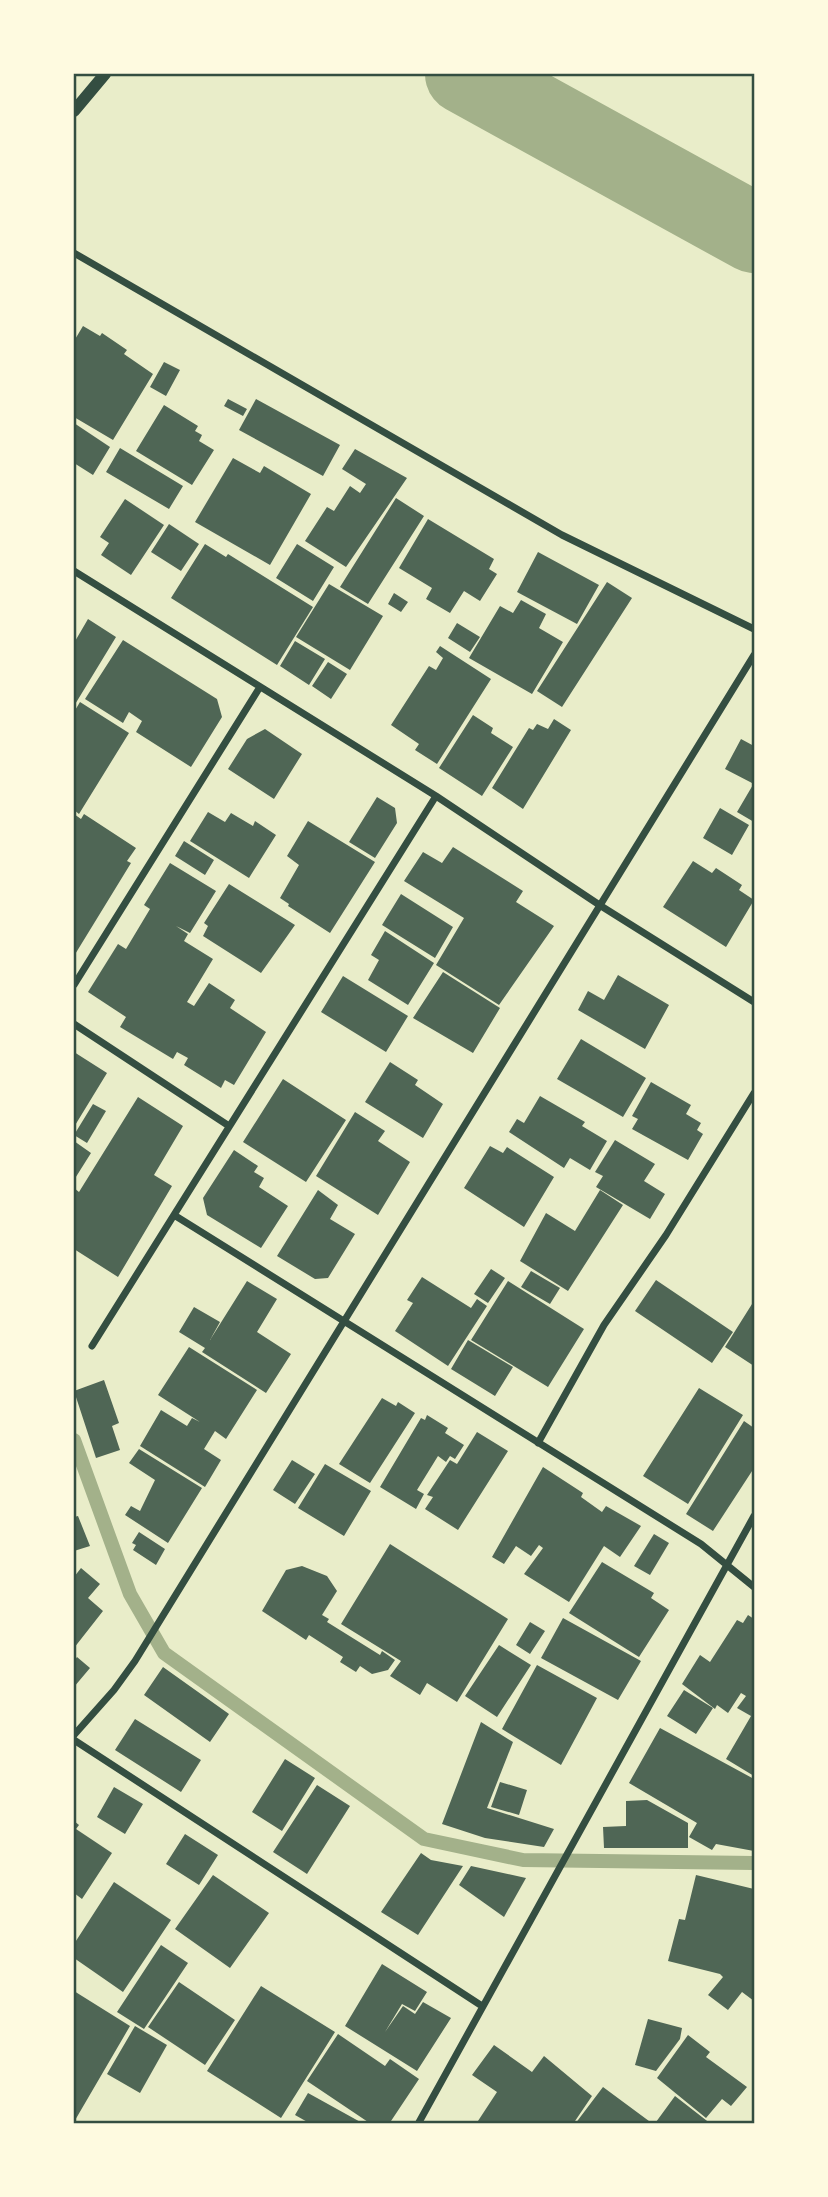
<svg xmlns="http://www.w3.org/2000/svg" width="828" height="2197" viewBox="0 0 828 2197" font-family="'Source Sans 3',sans-serif">
  <style>
    .lines { fill: none; stroke-linecap: round; stroke-linejoin: round }
    .stream { stroke: #a3b18a; stroke-width: 14 }
    .river { stroke: #a3b18a; stroke-width: 80 }
    .building { fill: #4f6655 }
    .minor { stroke: #344e41; stroke-width: 7 }
    .tertiary { stroke: #344e41; stroke-width: 12 }
    .neatline { fill: none; stroke: #344e41; stroke-width: 2.5 }
  </style>
  <rect width="100%" height="100%" fill="#e9edc9"/>
  <g class="lines">
    <!-- stream -->
    <path class="stream" d="M74,1440L130,1594L164,1653L424,1839L523,1860L754,1863"/>
    <!-- river -->
    <path class="river" d="M465,74L754,233"/>
  </g>
  <!-- building -->
  <path class="building" d="M83,326L100,336L102,333L127,350L124,354L153,374L113,440L74,417V341Z
    M164,362L180,370L166,396L150,387Z
    M228,399L247,409L243,416L224,406Z
    M256,399L340,445L323,476L239,430Z
    M164,405L198,426L195,431L202,435L199,441L214,450L192,485L136,451Z
    M74,423L110,447L93,475L74,463Z
    M120,448L183,486L169,509L106,472Z
    M355,449L407,478L346,567L305,541L327,507L334,511L350,486L360,493L366,484L342,469Z
    M233,458L260,473L264,466L311,494L270,565L195,522Z
    M396,498L424,516L368,604L340,587Z
    M125,499L164,525L131,575L101,555L109,543L100,537Z
    M428,519L494,559L489,569L497,574L480,601L464,591L450,613L426,599L432,588L399,568Z
    M169,524L199,544L181,571L151,552Z
    M205,544L226,557L228,554L313,607L277,665L171,598Z
    M297,544L334,567L313,601L276,578Z
    M538,552L599,585L577,624L517,592Z
    M607,582L632,598L562,707L537,691Z
    M329,584L383,616L350,670L296,637Z
    M394,593L408,602L401,612L388,604Z
    M521,600L546,614L539,628L563,642L532,694L469,658L500,606L513,613Z
    M88,619L116,637L74,706V643Z
    M457,623L480,637L470,652L448,638Z
    M123,640L217,699L222,717L191,767L136,732L142,721L129,712L123,723L85,699Z
    M295,641L325,659L309,685L280,666Z
    M440,646L491,679L437,764L415,750L419,744L391,725L429,666L436,670L443,658L436,652Z
    M328,662L347,674L331,699L312,686Z
    M80,702L129,733L79,814L74,810V712Z
    M473,715L493,728L491,733L513,747L482,796L439,768Z
    M554,719L571,730L523,809L492,788L529,728L533,730L537,724L548,729Z
    M265,729L302,754L274,799L228,769L247,739Z
    M741,739L754,746L752,783L725,769Z
    M754,783V822L737,812Z
    M377,797L395,808L397,823L375,858L349,842Z
    M720,808L749,825L732,855L703,838Z
    M208,812L225,822L231,813L253,826L255,821L276,835L249,878L190,841Z
    M74,814L81,819L84,814L136,848L127,861L131,863L74,956Z
    M308,821L375,862L330,933L288,906L289,904L280,898L299,865L287,856Z
    M184,841L214,860L205,875L175,856Z
    M453,847L523,891L516,902L554,926L499,1005L436,965L464,918L404,881L423,852L442,863Z
    M693,861L712,873L716,868L742,885L739,890L754,900L726,947L663,907Z
    M170,863L216,891L190,933L176,926L188,934L184,941L213,959L187,1002L194,1006L209,983L235,1000L230,1008L266,1032L234,1085L225,1080L221,1088L184,1065L188,1058L177,1052L173,1059L120,1027L126,1017L88,992L118,944L126,949L150,909L144,905Z
    M229,884L295,925L261,973L203,936L208,926L204,923Z
    M401,894L453,927L435,958L382,925Z
    M385,931L434,963L408,1005L368,980L379,960L371,955Z
    M443,972L500,1008L473,1053L413,1018Z
    M618,975L669,1005L645,1049L578,1010L588,991L604,1000Z
    M343,976L408,1016L386,1052L321,1012Z
    M581,1039L646,1078L623,1117L557,1079Z
    M74,1052L107,1073L74,1127Z
    M390,1062L418,1080L415,1085L443,1104L423,1138L365,1102Z
    M283,1079L346,1120L306,1182L243,1142Z
    M651,1082L691,1105L686,1114L701,1123L697,1130L703,1134L688,1160L632,1129L638,1119L632,1116Z
    M540,1096L585,1122L582,1126L607,1141L590,1170L570,1158L564,1168L509,1132L517,1119L524,1123Z
    M138,1097L183,1126L154,1175L172,1186L118,1277L74,1249V1188L79,1192Z
    M93,1104L106,1111L87,1143L74,1135Z
    M355,1112L385,1131L378,1141L410,1162L378,1215L316,1176Z
    M615,1140L655,1164L644,1181L665,1194L650,1219L596,1187L603,1176L595,1172Z
    M74,1141L91,1153L74,1180Z
    M490,1146L503,1153L507,1147L554,1177L524,1227L464,1188Z
    M234,1150L258,1166L254,1172L264,1178L259,1187L288,1206L261,1248L207,1215L203,1198Z
    M318,1190L338,1205L330,1219L355,1234L328,1278L315,1279L277,1256Z
    M600,1190L623,1205L568,1291L520,1261L546,1213L575,1231Z
    M491,1269L505,1278L488,1303L474,1294Z
    M531,1271L560,1288L550,1304L521,1287Z
    M422,1277L471,1308L477,1299L487,1306L448,1366L395,1331L413,1303L407,1300Z
    M656,1280L733,1332L712,1363L635,1311Z
    M247,1281L277,1299L257,1332L291,1354L266,1393L202,1352L205,1348L179,1332L194,1307L220,1322L210,1340Z
    M508,1281L584,1329L548,1387L471,1340Z
    M752,1304L754,1305V1366L725,1347Z
    M468,1340L513,1367L495,1396L451,1369Z
    M189,1347L257,1390L226,1439L215,1431L204,1449L221,1460L205,1487L140,1446L161,1410L187,1426L192,1418L200,1422L158,1395Z
    M104,1380L119,1423L112,1426L120,1450L96,1458L74,1391Z
    M699,1388L743,1415L688,1504L643,1476Z
    M382,1398L396,1406L398,1402L415,1413L370,1483L339,1464Z
    M427,1415L448,1428L445,1433L464,1445L455,1459L450,1456L446,1462L438,1456L417,1490L424,1494L416,1509L380,1487L421,1418L425,1420Z
    M744,1421L754,1428V1468L713,1531L686,1514Z
    M477,1432L508,1451L458,1530L425,1509L433,1497L427,1495L450,1460L457,1464Z
    M139,1449L202,1488L168,1543L125,1515L131,1506L140,1511L155,1480L129,1463Z
    M292,1460L315,1474L295,1504L273,1490Z
    M325,1464L371,1491L344,1536L298,1508Z
    M543,1467L583,1493L581,1497L602,1512L606,1506L641,1526L620,1557L604,1546L569,1602L524,1574L543,1548L539,1545L531,1556L516,1546L504,1564L492,1557Z
    M78,1516L90,1546L74,1551V1517Z
    M139,1532L165,1549L156,1565L133,1550L136,1545L132,1543Z
    M654,1534L669,1543L650,1575L634,1566Z
    M390,1544L508,1619L457,1702L427,1683L420,1695L390,1676L401,1661L341,1624Z
    M602,1562L654,1593L651,1598L669,1610L639,1657L569,1613Z
    M302,1566L327,1576L337,1591L322,1615L329,1619L327,1622L380,1655L382,1651L395,1660L388,1670L372,1674L360,1666L356,1672L340,1662L343,1657L309,1635L306,1640L262,1611L286,1570Z
    M81,1568L100,1584L88,1598L103,1611L74,1648V1577Z
    M748,1615L754,1619V1776L726,1759L751,1716L737,1708L746,1696L741,1693L728,1713L717,1705L715,1709L682,1684L700,1655L710,1662L737,1620L743,1623Z
    M563,1618L641,1661L618,1700L541,1658Z
    M530,1622L545,1631L530,1654L516,1645Z
    M499,1645L531,1665L497,1717L465,1696Z
    M77,1657L90,1668L74,1687V1661Z
    M537,1665L597,1698L561,1765L502,1729Z
    M163,1667L229,1714L210,1742L144,1695Z
    M684,1690L713,1708L696,1734L667,1716Z
    M135,1719L201,1760L181,1792L115,1750Z
    M481,1722L513,1742L487,1808L554,1829L544,1847L485,1838L442,1824Z
    M660,1728L754,1779V1851L716,1844L712,1850L689,1837L697,1823L629,1783Z
    M285,1759L315,1778L282,1831L252,1812Z
    M500,1782L527,1790L519,1815L491,1807Z
    M317,1785L350,1806L307,1874L273,1852Z
    M114,1787L143,1804L125,1834L97,1817Z
    M647,1800L688,1823V1848H604L603,1827L626,1826V1801Z
    M74,1821L79,1825L76,1829L112,1853L82,1899L74,1893Z
    M185,1834L218,1855L199,1885L166,1864Z
    M421,1853L431,1860L463,1866L418,1935L381,1912Z
    M471,1866L526,1878L504,1917L459,1885Z
    M213,1875L269,1913L230,1968L175,1929Z
    M696,1875L754,1889V2001L742,1992L728,2010L708,1995L723,1977L720,1974L668,1961L679,1919L685,1920Z
    M114,1882L171,1920L123,1992L74,1958V1944Z
    M161,1945L188,1963L144,2029L117,2012Z
    M382,1964L427,1992L415,2011L402,2004L385,2032L403,2006L415,2014L423,2002L451,2018L417,2071L345,2026Z
    M179,1982L235,2020L205,2065L148,2027Z
    M261,1986L335,2032L281,2118L207,2071Z
    M74,1991L130,2026L74,2122Z
    M648,2019L682,2028L680,2039L656,2071L635,2065Z
    M135,2026L167,2045L140,2093L107,2074Z
    M338,2034L385,2066L390,2059L419,2079L389,2124H371L307,2081Z
    M688,2035L710,2052L706,2057L747,2087L731,2106L722,2099L706,2118L657,2078Z
    M494,2045L532,2072L544,2056L592,2096L573,2124H476L497,2092L472,2075Z
    M603,2087L653,2124H575Z
    M308,2093L364,2124H311L295,2115Z
    M675,2096L711,2124L656,2122Z"/>
  <g class="lines">
    <!-- minor -->
    <path class="minor" d="M74,253L562,535L754,629
      M74,571L436,796L601,906L754,1002
      M74,985L260,687
      M74,1024L229,1126
      M174,1215L701,1544L754,1587
      M92,1346L436,796
      M538,1443L604,1325L666,1235L754,1093
      M74,1735L114,1690L135,1661L754,655
      M74,1740L482,2006
      M418,2124L754,1516"/>
    <!-- tertiary -->
    <path class="tertiary" d="M74,111L105,74"/>
  </g>
  <!-- border -->
  <rect width="828" height="2197" fill="none" stroke="#fefae0" stroke-width="150"/>
  <rect x="75" y="75" width="678" height="2047" class="neatline"/>
</svg>
